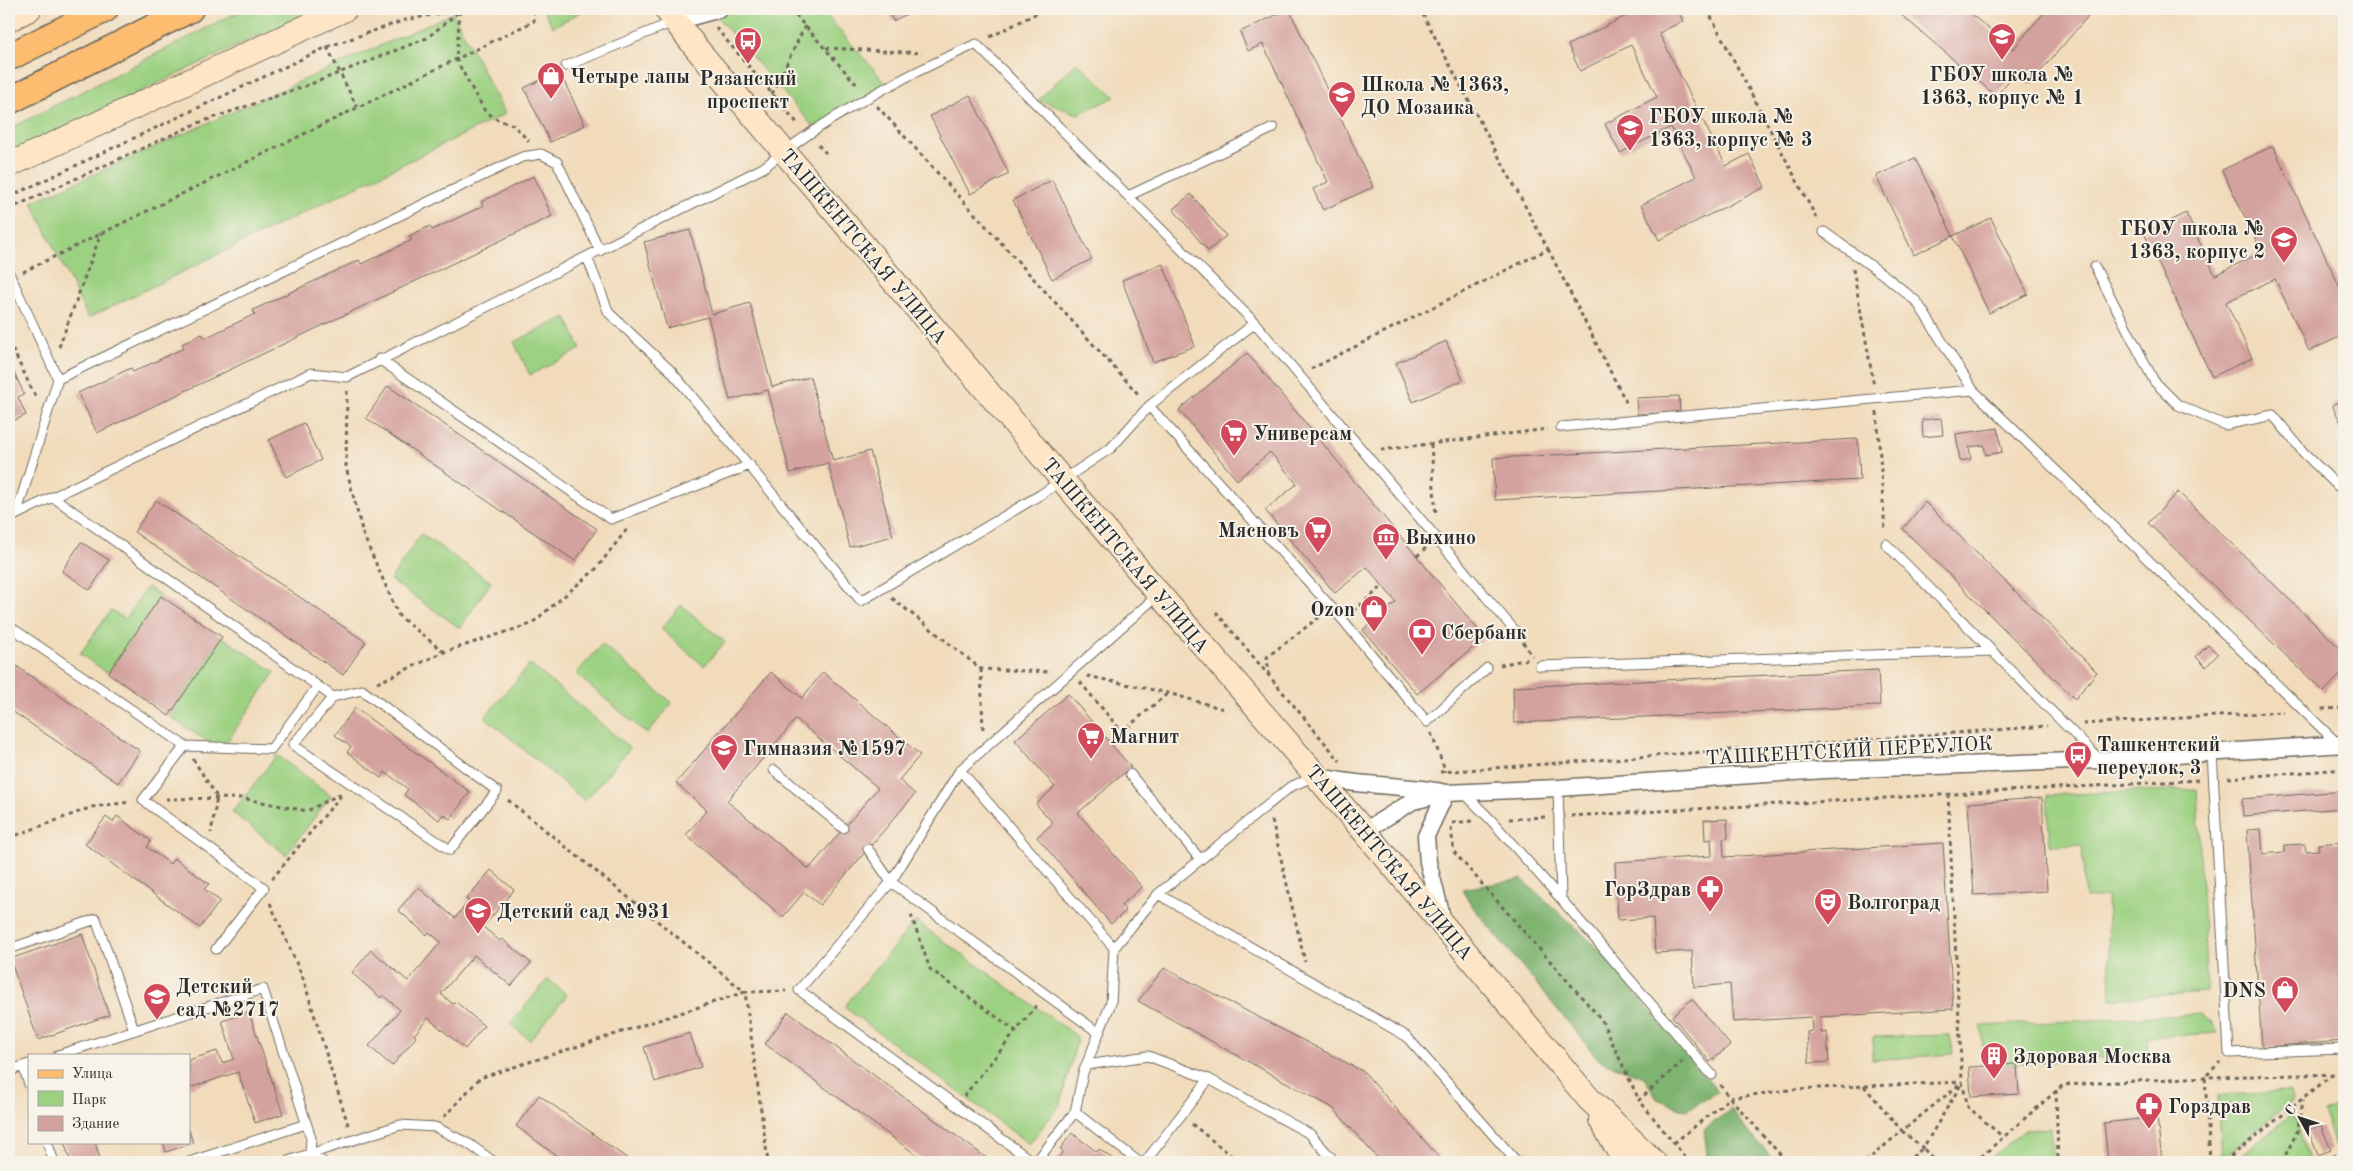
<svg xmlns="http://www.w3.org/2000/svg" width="2353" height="1171" viewBox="0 0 2353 1171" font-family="'Old Standard TT',serif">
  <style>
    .green { fill: #9dd182; stroke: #647e56 }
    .forest { fill: #7eb370; stroke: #546f4e }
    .building { fill: #d4a29e; fill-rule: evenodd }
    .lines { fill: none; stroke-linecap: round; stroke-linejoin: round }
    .lane-casing { stroke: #70695d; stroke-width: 11 }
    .street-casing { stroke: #70695d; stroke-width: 19 }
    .secondary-casing { stroke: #70695d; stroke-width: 26 }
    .primary-casing { stroke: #70695d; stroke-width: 29 }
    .path { stroke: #70695d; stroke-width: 3; stroke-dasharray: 4 4; stroke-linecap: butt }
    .lane { stroke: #fff; stroke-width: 9 }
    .street { stroke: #fff; stroke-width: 16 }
    .secondary { stroke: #fee5c5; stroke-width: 24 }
    .primary { stroke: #fcbd6f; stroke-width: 26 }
    .labels { text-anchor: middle; stroke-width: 4; stroke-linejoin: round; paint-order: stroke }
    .poi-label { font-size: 20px; font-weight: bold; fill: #2b2b2b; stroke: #f7f3e8; text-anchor: start }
    .street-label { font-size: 20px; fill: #2b2b2b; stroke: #f7f3e8 }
  </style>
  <rect width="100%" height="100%" fill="#f7f3e8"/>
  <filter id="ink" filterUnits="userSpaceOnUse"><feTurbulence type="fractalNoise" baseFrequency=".02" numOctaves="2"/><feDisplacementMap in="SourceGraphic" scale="10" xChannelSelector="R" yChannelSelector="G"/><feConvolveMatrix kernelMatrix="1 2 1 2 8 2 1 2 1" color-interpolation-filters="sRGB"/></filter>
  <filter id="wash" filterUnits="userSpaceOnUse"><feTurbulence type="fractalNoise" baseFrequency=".0096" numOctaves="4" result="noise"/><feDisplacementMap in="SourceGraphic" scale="20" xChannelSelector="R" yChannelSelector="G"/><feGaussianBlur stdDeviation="1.12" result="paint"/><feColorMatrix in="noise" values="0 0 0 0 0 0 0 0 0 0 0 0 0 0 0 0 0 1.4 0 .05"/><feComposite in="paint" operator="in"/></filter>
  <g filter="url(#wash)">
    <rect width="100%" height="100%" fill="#f1dbbb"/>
    <!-- green -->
    <path class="green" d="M244,9H316L9,153V129Z
      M543,9H586L553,27Z
      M710,9H821L889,87L818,132Z
      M453,13L505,114L88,318L32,202Z
      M1077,62L1115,97L1078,114L1038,100Z
      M566,317L581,349L530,375L514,342Z
      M421,534L491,582L460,628L390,580Z
      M147,587L161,596L108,673L80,654L111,610L125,619Z
      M681,605L725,642L704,666L661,629Z
      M222,637L275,672L229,739L215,747L169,716Z
      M602,644L672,703L647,734L576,674Z
      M530,664L630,748L585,801L485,717Z
      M277,755L331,796L286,855L232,812Z
      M2197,789L2207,992L2111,999L2107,896L2085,898L2082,845L2050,846L2047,795Z
      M915,921L1078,1037L1060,1105L1029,1144L844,1007Z
      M548,979L567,995L530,1040L510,1024Z
      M2202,1014L2212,1022L2218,1033L2147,1037L2148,1055L1984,1066L1981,1026Z
      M1950,1035L1953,1054L1872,1060L1873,1037Z
      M2290,1092L2292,1101L2221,1159L2217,1095Z
      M2344,1105V1144L2335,1147L2323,1113Z
      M2293,1113L2309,1160L2303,1162H2233Z
      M2051,1128L2052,1162H1985L2025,1130Z"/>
    <!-- forest -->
    <path class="forest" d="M1522,879L1600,950L1718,1092L1686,1110L1657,1099L1644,1077L1600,1061L1472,906L1462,889Z
      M1731,1109L1745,1128L1775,1161L1774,1162H1708L1704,1130Z"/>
    <g id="blocks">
      <!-- building -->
      <path class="building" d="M887,9H917L893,21Z
        M1289,9L1373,187L1323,210L1313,189L1328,182L1263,44L1248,51L1240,32Z
        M1640,9H1677L1683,21L1659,33L1726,166L1749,154L1765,187L1659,240L1641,205L1696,177L1671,127L1620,153L1605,124L1657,97L1631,45L1580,71L1568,45Z
        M1901,9H1965L2013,49L2047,9H2094L2029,85L2015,73L1996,96L1898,12Z
        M559,71L585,125L550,142L524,88Z
        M970,95L1009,174L970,194L930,116Z
        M2273,146L2344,296V335L2309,351L2275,279L2226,302L2252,358L2212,377L2144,233L2186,213L2215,275L2262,252L2222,170Z
        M1915,158L1953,236L1914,255L1876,176Z
        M534,176L552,216L97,433L78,393L131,368L133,372L184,348L182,344L202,334L205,338L255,314L253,310L359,260L361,264L412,240L409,236L430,226L432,230L483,206L481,202Z
        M1052,180L1092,259L1052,279L1013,200Z
        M1191,194L1226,236L1208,251L1173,209Z
        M1991,218L2028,294L1989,313L1953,236Z
        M690,230L712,314L750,303L772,387L810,377L833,461L870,451L893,536L850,547L828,463L790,473L768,390L730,400L708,317L667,328L644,242Z
        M1163,264L1195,346L1153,362L1122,280Z
        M1446,341L1463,380L1413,402L1396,363Z
        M1247,353L1485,638L1417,694L1363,630L1396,602L1367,567L1335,593L1265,510L1297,484L1270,452L1237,480L1179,410Z
        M9,361L24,394L18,397L26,415L9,423Z
        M388,386L597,529L575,561L366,418Z
        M1679,396L1680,413L1637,414L1636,398Z
        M2344,399V424L2342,425L2332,405Z
        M1941,418L1943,435L1923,437L1922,420Z
        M304,423L321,460L286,477L269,440Z
        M1998,428L2002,452L1986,455L1984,445L1969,447L1971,459L1960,461L1956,434Z
        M1858,439L1860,480L1495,500L1493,458Z
        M2178,492L2344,652V671L2324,692L2148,523Z
        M156,500L366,642L343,675L134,532Z
        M1925,502L2097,672L2075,699L1903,529Z
        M81,542L109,560L90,590L62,571Z
        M161,596L222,637L169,716L108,673Z
        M2208,645L2218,654L2206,667L2196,657Z
        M9,661L140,751L118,783L9,709Z
        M1878,670L1880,706L1514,723L1513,687Z
        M771,672L802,698L823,672L920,755L899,780L915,794L820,905L804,892L783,917L686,835L707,810L676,783ZM796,719L878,788L809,869L727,801Z
        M1068,694L1131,767L1078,813L1142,887L1121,905L1126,911L1111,924L1037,837L1053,823L1036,804L1055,787L1015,740Z
        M355,708L470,792L450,819L443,814L439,820L404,795L408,789L385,772L381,778L347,752L351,747L335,735Z
        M2344,791V808L2243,816L2242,799Z
        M2042,798L2047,891L1974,895L1968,803Z
        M117,816L151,841L147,847L170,864L174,858L209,884L204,889L220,901L200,928L85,844L106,817L113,822Z
        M1727,819L1728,838L1723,839L1724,857L1943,843L1953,1009L1820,1017L1821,1033L1827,1032L1829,1062L1809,1063L1807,1032L1812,1031L1811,1017L1733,1022L1730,984L1694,987L1692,951L1655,953L1653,918L1618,920L1615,862L1712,856L1711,839L1705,840L1704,820Z
        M2261,829L2263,854L2284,852V845L2305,844L2306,851L2319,850L2318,844L2341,842V848H2344V1041L2262,1047L2247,830Z
        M491,870L514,890L483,927L500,941L502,939L531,963L511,986L474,955L441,994L453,1004L456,1002L484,1026L465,1049L428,1018L414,1035L416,1037L392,1066L369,1046L400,1010L383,995L381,998L352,973L371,950L408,981L441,942L429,932L427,935L398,910L418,887L455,918L469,901L466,899Z
        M82,934L109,1015L38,1040L10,959Z
        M1164,968L1364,1072L1443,1162H1381L1333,1108L1138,1001Z
        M1692,999L1730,1045L1710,1062L1672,1016Z
        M249,1012L283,1114L255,1123L238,1072L189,1088V1060L217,1051L222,1063L234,1059L222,1021Z
        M788,1012L992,1162H926L765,1044Z
        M690,1033L701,1067L655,1082L644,1047Z
        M2017,1064L2019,1094L1971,1097L1969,1067Z
        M539,1095L632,1162H565L516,1126Z
        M2157,1117L2162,1162H2108L2104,1123Z
        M2321,1125L2331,1150L2318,1155L2308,1130Z
        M189,1130L193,1143L166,1152L163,1142H189Z
        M1072,1133L1097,1152L1099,1149L1113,1159L1111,1162H1055L1063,1152L1060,1149Z
        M64,1142H95L101,1162H71Z"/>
    </g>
  </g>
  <g filter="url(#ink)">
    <use href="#blocks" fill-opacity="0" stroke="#70695d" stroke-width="1"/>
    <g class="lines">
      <defs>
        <path id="lane" d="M566,66L673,22
          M1128,196L1273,128
          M1824,232L1888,278L1917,302L1973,390
          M587,257L609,313L671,371L861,601L1040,495L1111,448L1149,406L1255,323
          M2095,267L2154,381L2178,405L2225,425L2273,415L2304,453L2344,492
          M9,273L58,379L522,157L541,154L557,162L600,251
          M379,359L611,519L750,465
          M1149,406L1343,620L1427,722L1487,668
          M1561,427L1973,390L2338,744
          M53,497L333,697L362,690L497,791L450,850L293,745L333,697
          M9,500L16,515L58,379
          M9,518L311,373L347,377L763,168C827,116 901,77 976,44L1255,323L1515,631
          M1886,544L2100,760
          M9,626L185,746L143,800L264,888L216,949
          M1540,666L1991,651
          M185,746L271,749L318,686
          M2212,753L2229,1053L2344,1049
          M774,770L843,828
          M960,770L1158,595
          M1130,774L1200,859
          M1558,788L1561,899
          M1464,793L1491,820L1561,899L1712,1075
          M868,849L891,882L1099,1033
          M1158,894L1406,1036L1517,1162
          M9,949L96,919L134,1030
          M58,1055L263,989L311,1138L310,1153L323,1162
          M1086,1065L1148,1056L1209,1079L1310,1134L1335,1162
          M23,1066L29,1084
          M9,1071L29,1064
          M1075,1112L1083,1073L1111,1003L1114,948L1158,894L1290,787L1315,776
          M47,1142L54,1162
          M189,1162L306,1124
          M285,1162L400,1125L435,1127L469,1144L494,1162
          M1033,1162L799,990L891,882L960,770L1114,948
          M1036,1162L1075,1112L1139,1162
          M1145,1162L1209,1079"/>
        <path id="street" d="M676,21L720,9
          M1317,776C1360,787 1399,784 1442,792
          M1364,831L1413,801L1446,793L1558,788L1825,770L2100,760L2344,744
          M1443,921L1428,862L1426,836L1446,793"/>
        <path id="secondary" d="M666,9L697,49L1159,594L1364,831L1589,1099L1654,1162
          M9,19L29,9
          M9,165L345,9
          M1601,1120L1625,1162"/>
        <path id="primary" d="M9,57L105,9
          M9,101L190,9"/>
      </defs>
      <!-- lane casing -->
      <use href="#lane" class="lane-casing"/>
      <!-- street casing -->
      <use href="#street" class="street-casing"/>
      <!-- secondary casing -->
      <use href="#secondary" class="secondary-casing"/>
      <!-- primary casing -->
      <use href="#primary" class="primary-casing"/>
      <!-- path -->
      <path class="path" d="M790,9L859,87
        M1707,9L1818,221
        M460,11L456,59L471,87L485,111L498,120L513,125L529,141
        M716,28L798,124
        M990,37L1045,9
        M327,47L357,107
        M826,48L922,53
        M772,94L805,26
        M877,106L1140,396
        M818,145L826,153
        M9,197L327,47L405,20L465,9
        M9,209L198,123L311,84L427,38L460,11
        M1548,249L1628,406
        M1853,269L1874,386
        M23,272L534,21L535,9
        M9,342L36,398
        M59,347L101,233
        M1311,369L1548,249L1420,9
        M347,391L346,467L363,534L399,616L444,652
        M1877,412L1885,531
        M1431,444L1436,516
        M1381,450L1548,429
        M1417,556L1427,547
        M892,598L981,669L1051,672
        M1353,611L1383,586
        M1216,612L1340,761
        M1523,642L1532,656
        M1500,665L1528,659
        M981,669L983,731
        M1269,675L1267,657L1318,618L1322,619
        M1087,676L1168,693L1227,710
        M1080,682L1122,732L1168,693
        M377,683L444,652L531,624L596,569L627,529
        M2322,709L2344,708
        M2083,724L2284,712
        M1431,733L1446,772
        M193,759L217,797L211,833
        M1440,772L2047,726
        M2228,778L2344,769
        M1948,794L1962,1082L1968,1107L2003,1137
        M166,799L241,798L307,811L342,793
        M508,800L745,992L786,991
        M1571,816L2199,780
        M1509,819L1545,817
        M1272,820L1305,962
        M1452,823L1473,821
        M1451,828L1454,852L1601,1019L1639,1100
        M9,838L92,807L130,802
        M272,879L343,793
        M270,903L303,978L349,1128
        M911,915L930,969L1016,1031
        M1683,1061L1639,1100L1689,1162
        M1720,1085L1730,1098L1796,1089L1962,1082
        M1864,1086L1902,1131L1960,1084
        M2056,1090L2058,1162
        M964,1096L1037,1005
        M444,1117L480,1078L745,992L768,1162
        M1192,1124L1239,1162
        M1674,1143L1730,1098L1787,1162
        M9,1161V1162
        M1865,1162L1902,1131L1923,1148L1962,1083
        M1906,1162L1923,1148L1935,1162
        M1975,1162L2063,1085L2205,1077L2344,1074
        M2210,1162L2205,1077L2220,1062
        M2224,1162L2332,1075
        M2282,1162L2298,1130L2302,1100
        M2317,1162L2344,1152"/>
      <!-- lane -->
      <use href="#lane" class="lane"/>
      <!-- street -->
      <use href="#street" class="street"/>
      <!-- secondary -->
      <use href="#secondary" class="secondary"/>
      <!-- primary -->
      <use href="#primary" class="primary"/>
    </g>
  </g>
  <!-- icons -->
  <defs>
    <symbol id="school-pin" viewBox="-11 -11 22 30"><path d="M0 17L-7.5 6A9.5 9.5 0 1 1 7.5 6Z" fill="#d1495b" stroke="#f7f3e8"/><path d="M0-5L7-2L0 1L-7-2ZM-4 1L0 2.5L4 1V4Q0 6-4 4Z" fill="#fff"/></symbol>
    <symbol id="bus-pin" viewBox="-11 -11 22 30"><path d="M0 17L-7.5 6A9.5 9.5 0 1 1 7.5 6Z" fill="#d1495b" stroke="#f7f3e8"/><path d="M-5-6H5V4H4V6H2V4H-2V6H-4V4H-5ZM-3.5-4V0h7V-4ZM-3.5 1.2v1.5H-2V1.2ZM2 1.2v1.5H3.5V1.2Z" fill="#fff"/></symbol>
    <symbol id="shop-pin" viewBox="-11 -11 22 30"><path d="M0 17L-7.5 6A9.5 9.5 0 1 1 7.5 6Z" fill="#d1495b" stroke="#f7f3e8"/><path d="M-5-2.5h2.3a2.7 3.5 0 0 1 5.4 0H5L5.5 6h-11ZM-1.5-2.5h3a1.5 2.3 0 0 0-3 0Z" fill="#fff"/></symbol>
    <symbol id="supermarket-pin" viewBox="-11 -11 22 30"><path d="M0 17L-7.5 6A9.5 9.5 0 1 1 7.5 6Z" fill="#d1495b" stroke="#f7f3e8"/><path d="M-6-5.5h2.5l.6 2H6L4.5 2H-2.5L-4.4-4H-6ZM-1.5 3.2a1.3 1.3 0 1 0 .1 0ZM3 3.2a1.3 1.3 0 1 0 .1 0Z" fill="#fff"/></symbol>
    <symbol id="museum-pin" viewBox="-11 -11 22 30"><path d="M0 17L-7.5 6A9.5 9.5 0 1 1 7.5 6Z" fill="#d1495b" stroke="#f7f3e8"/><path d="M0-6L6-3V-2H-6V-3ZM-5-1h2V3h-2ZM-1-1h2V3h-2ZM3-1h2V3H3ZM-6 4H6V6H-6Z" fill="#fff"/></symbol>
    <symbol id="bank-pin" viewBox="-11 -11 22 30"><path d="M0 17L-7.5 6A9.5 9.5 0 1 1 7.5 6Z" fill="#d1495b" stroke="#f7f3e8"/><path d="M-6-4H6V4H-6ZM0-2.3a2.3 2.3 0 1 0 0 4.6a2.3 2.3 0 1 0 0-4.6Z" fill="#fff"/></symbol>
    <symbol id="pharmacy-pin" viewBox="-11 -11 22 30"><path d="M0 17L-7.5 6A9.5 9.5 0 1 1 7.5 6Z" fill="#d1495b" stroke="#f7f3e8"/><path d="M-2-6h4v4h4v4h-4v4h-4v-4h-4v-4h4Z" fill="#fff"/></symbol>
    <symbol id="theatre-pin" viewBox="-11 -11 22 30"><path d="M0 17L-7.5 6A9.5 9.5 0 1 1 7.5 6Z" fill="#d1495b" stroke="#f7f3e8"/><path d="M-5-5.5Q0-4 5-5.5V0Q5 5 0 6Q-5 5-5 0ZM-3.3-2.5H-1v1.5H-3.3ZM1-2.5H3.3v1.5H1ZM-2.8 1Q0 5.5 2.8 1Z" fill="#fff"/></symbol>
    <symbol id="building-pin" viewBox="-11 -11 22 30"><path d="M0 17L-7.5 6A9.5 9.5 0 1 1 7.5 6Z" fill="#d1495b" stroke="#f7f3e8"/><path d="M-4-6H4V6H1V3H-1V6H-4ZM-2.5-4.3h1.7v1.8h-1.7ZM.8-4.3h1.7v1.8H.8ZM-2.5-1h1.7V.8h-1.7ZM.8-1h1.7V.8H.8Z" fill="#fff"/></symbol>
  </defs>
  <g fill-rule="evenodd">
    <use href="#school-pin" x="1986" y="21" width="32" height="43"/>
    <use href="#bus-pin" x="732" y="25" width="32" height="43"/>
    <use href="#shop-pin" x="535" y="60" width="32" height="43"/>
    <use href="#school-pin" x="1326" y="79" width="32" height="43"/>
    <use href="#school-pin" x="1614" y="112" width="32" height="43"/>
    <use href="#school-pin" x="2268" y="224" width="32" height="43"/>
    <use href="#supermarket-pin" x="1218" y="417" width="32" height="43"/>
    <use href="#supermarket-pin" x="1302" y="514" width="32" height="43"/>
    <use href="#museum-pin" x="1370" y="521" width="32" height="43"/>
    <use href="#shop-pin" x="1358" y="593" width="32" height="43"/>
    <use href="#bank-pin" x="1406" y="616" width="32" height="43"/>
    <use href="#supermarket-pin" x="1075" y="720" width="32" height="43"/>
    <use href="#school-pin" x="708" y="732" width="32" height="43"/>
    <use href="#bus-pin" x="2062" y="739" width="32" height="43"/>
    <use href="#pharmacy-pin" x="1694" y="873" width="32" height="43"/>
    <use href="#theatre-pin" x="1812" y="886" width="32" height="43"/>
    <use href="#school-pin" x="462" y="895" width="32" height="43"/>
    <use href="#shop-pin" x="2269" y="974" width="32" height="43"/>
    <use href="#school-pin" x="141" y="981" width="32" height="43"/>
    <use href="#building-pin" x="1978" y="1040" width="32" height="43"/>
    <use href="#pharmacy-pin" x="2133" y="1090" width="32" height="43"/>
  </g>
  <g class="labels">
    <!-- poi labels -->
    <g class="poi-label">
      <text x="2002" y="81" text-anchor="middle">ГБОУ школа №<tspan x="2002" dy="23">1363, корпус № 1</tspan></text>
      <text x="570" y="83">Четыре лапы</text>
      <text x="748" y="85" text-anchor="middle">Рязанский<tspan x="748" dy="23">проспект</tspan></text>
      <text x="1361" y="91">Школа № 1363,<tspan x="1361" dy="23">ДО Мозаика</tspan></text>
      <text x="1649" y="123">ГБОУ школа №<tspan x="1649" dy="23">1363, корпус № 3</tspan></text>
      <text x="2265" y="235" text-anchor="end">ГБОУ школа №<tspan x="2265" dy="23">1363, корпус 2</tspan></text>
      <text x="1253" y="440">Универсам</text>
      <text x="1299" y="537" text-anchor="end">Мясновъ</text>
      <text x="1405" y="544">Выхино</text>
      <text x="1355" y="616" text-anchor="end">Ozon</text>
      <text x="1441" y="639">Сбербанк</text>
      <text x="1110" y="743">Магнит</text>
      <text x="2097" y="751">Ташкентский<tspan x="2097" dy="23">переулок, 3</tspan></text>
      <text x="743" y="755">Гимназия №1597</text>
      <text x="1691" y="896" text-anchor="end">ГорЗдрав</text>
      <text x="1847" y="909">Волгоград</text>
      <text x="497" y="918">Детский сад №931</text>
      <text x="176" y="993">Детский<tspan x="176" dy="23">сад №2717</tspan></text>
      <text x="2266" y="997" text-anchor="end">DNS</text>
      <text x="2013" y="1063">Здоровая Москва</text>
      <text x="2168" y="1113">Горздрав</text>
    </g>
    <!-- street labels -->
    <g class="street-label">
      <text transform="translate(864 246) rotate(50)" y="7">ТАШКЕНТСКАЯ УЛИЦА</text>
      <text transform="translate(1126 555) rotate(50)" y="7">ТАШКЕНТСКАЯ УЛИЦА</text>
      <text transform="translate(1849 750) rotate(-3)" y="7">ТАШКЕНТСКИЙ ПЕРЕУЛОК</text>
      <text transform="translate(1390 862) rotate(50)" y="7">ТАШКЕНТСКАЯ УЛИЦА</text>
    </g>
  </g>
  <!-- margin -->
  <rect width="2353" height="1171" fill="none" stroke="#f7f3e8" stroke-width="30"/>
  <!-- legend -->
  <rect x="28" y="1054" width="162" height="90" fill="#f7f3e8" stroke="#a5a39c"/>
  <rect x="38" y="1070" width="25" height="8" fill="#fcbd6f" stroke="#a5a39c"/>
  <text x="72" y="1078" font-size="15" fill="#2b2b2b">Улица</text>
  <rect x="38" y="1091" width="25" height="15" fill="#9dd182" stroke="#a5a39c"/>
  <text x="72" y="1104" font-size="15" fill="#2b2b2b">Парк</text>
  <rect x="38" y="1116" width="25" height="15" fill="#d4a29e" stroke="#a5a39c"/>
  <text x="72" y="1128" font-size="15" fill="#2b2b2b">Здание</text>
  <!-- north arrow -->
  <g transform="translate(2300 1118) rotate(310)" stroke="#f7f3e8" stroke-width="4" paint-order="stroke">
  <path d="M0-4L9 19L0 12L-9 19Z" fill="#2b2b2b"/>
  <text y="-8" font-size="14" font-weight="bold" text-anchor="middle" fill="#2b2b2b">С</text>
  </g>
</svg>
